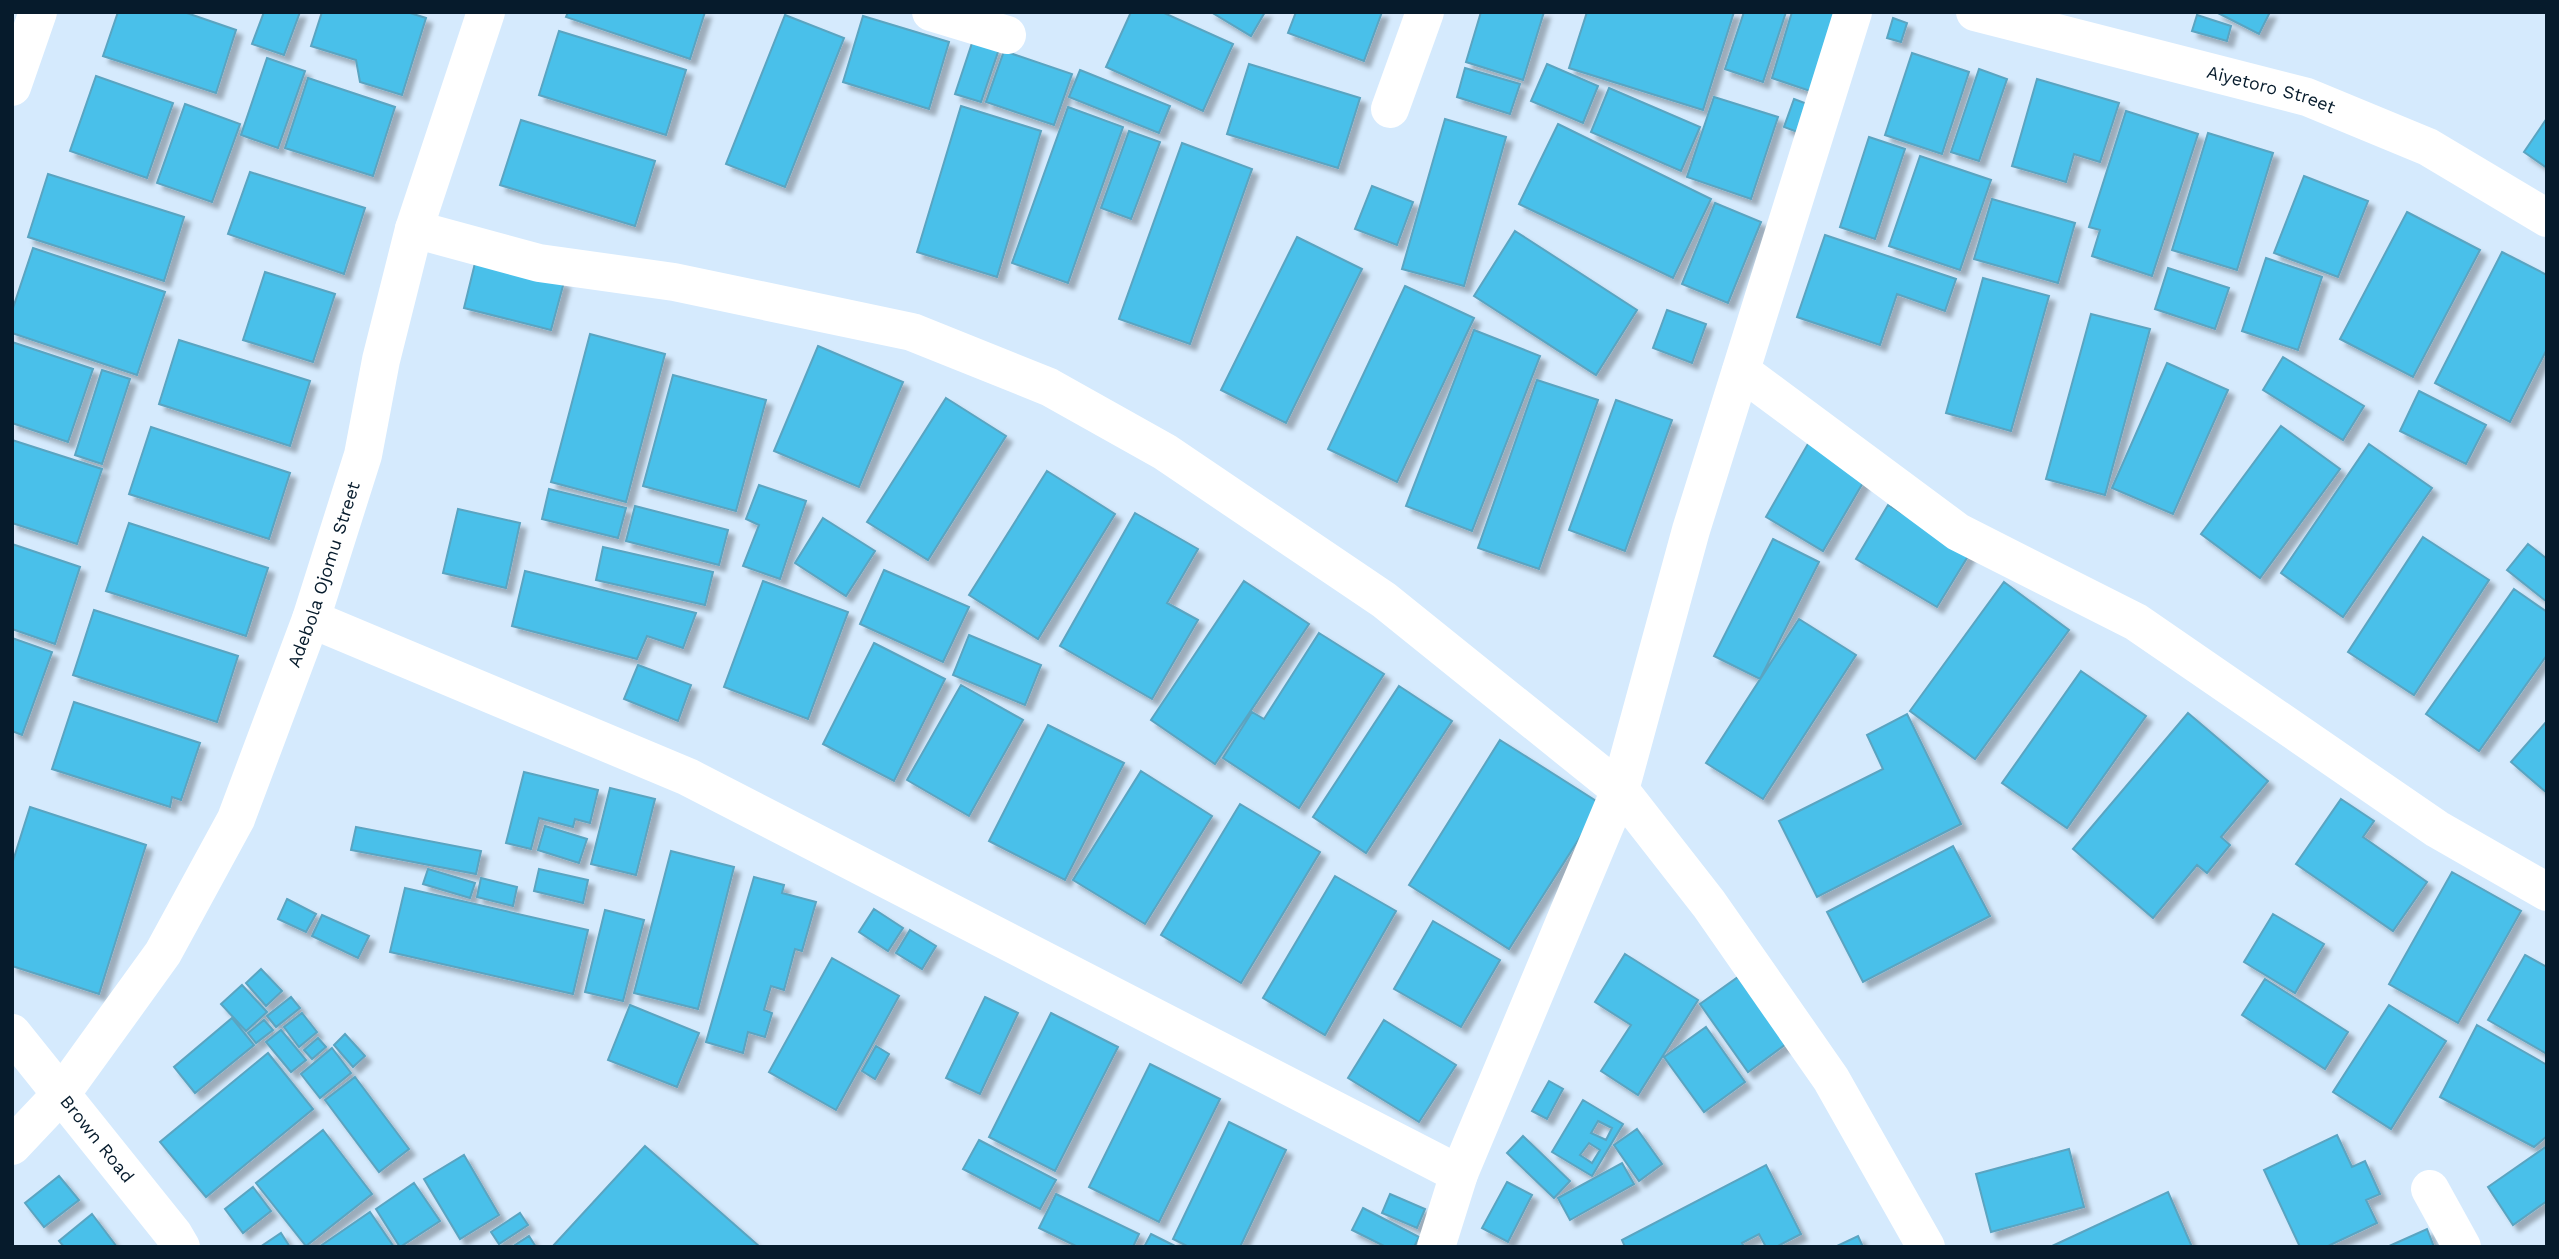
<svg xmlns="http://www.w3.org/2000/svg" width="2559" height="1259" viewBox="0 0 2559 1259" font-family="'Work Sans',sans-serif">
  <style>
    .building { fill: #48c0ea; stroke: #5aa4c1; stroke-width: 2; fill-rule: evenodd; filter: url(#shadow) }
    .lines { fill: none; stroke-linecap: round; stroke-linejoin: round }
    .minor { stroke: #fff; stroke-width: 38 }
    .labels { text-anchor: middle; stroke-width: 7; stroke-linejoin: round; paint-order: stroke }
    .street-label { font-size: 18px; fill: #061b2c; stroke: #fff }
  </style>
  <defs>
    <filter id="shadow"><feDropShadow dx="6" dy="6" stdDeviation="2" flood-color="#0004"/></filter>
  </defs>
  <rect width="100%" height="100%" fill="#d5eafd"/>
  <!-- building -->
  <path class="building" d="M118,12H184L236,30L216,93L103,56Z
    M264,12H300L284,55L252,44Z
    M322,12H407L426,18L402,95L360,82L356,60L311,46Z
    M568,12H705L690,59L566,17Z
    M1131,12H1162L1233,44L1203,111L1106,67Z
    M1211,12H1265L1251,36Z
    M1296,12H1382L1364,61L1288,33Z
    M1481,12H1544L1523,80L1466,62Z
    M1587,12H1734L1703,110L1569,68Z
    M1744,12H1786L1763,82L1725,69Z
    M1792,12H1838L1813,92L1772,78Z
    M2216,12H2270L2259,34Z
    M785,15L844,38L785,187L726,164Z
    M2197,15L2231,26L2227,41L2192,31Z
    M863,16L949,42L929,109L843,82Z
    M1893,18L1907,23L1901,42L1887,38Z
    M559,31L686,70L666,135L539,95Z
    M973,40L999,49L981,102L955,94Z
    M1004,51L1072,74L1054,125L986,102Z
    M1912,53L1969,72L1942,154L1885,135Z
    M267,58L305,71L278,148L241,135Z
    M1249,64L1360,98L1338,168L1227,134Z
    M1547,64L1598,86L1583,123L1531,101Z
    M1465,68L1520,84L1510,114L1457,97Z
    M1979,69L2007,79L1979,161L1951,152Z
    M1080,70L1170,106L1159,133L1069,97Z
    M96,76L173,103L147,178L70,151Z
    M308,78L395,107L373,176L285,148Z
    M2037,79L2119,103L2100,162L2074,154L2066,182L2012,166Z
    M1609,88L1700,127L1681,171L1591,132Z
    M1714,97L1778,117L1751,199L1687,177Z
    M1794,99L1810,105L1800,133L1784,127Z
    M185,104L240,124L212,202L157,183Z
    M961,106L1041,131L997,277L917,252Z
    M1068,107L1123,127L1068,283L1012,263Z
    M2126,111L2198,134L2152,276L2092,256L2100,230L2089,227Z
    M2547,118V168L2524,152Z
    M1445,119L1506,137L1464,286L1402,269Z
    M521,120L655,161L635,226L500,185Z
    M1558,124L1711,199L1673,278L1519,204Z
    M1129,131L1160,142L1131,219L1101,208Z
    M2208,133L2273,153L2237,270L2172,250Z
    M1869,137L1905,149L1875,239L1840,227Z
    M1182,143L1252,169L1190,344L1119,319Z
    M1920,156L1991,180L1960,270L1889,246Z
    M250,172L365,208L344,274L228,234Z
    M48,174L184,217L164,281L28,237Z
    M2304,176L2368,201L2338,277L2274,253Z
    M1372,186L1413,202L1397,245L1355,229Z
    M1992,199L2075,223L2058,283L1974,259Z
    M1715,203L1761,222L1728,303L1682,284Z
    M2407,212L2480,250L2413,377L2340,339Z
    M1515,231L1637,310L1596,375L1474,296Z
    M1825,235L1956,279L1945,311L1897,294L1880,345L1797,317Z
    M1297,237L1362,269L1286,423L1221,390Z
    M33,248L165,292L137,375L12,333V311Z
    M2502,252L2547,275V349L2510,422L2435,383Z
    M2266,258L2322,277L2298,350L2242,331Z
    M476,259L564,282L551,330L464,308Z
    M2168,268L2229,288L2215,329L2155,309Z
    M265,272L335,294L313,362L243,340Z
    M1983,278L2049,296L2011,431L1946,413Z
    M1405,286L1474,318L1397,482L1328,449Z
    M1667,310L1706,324L1692,363L1653,348Z
    M2091,314L2150,329L2105,495L2046,479Z
    M1474,330L1540,356L1472,531L1406,506Z
    M590,334L665,354L626,502L551,482Z
    M179,340L310,381L290,446L159,404Z
    M12,342L93,369L68,442L12,423Z
    M818,346L903,382L859,487L774,451Z
    M2283,357L2364,406L2343,440L2263,390Z
    M2167,363L2228,390L2173,514L2112,488Z
    M102,370L130,379L102,464L75,455Z
    M673,375L766,400L736,511L643,486Z
    M1537,380L1598,400L1539,569L1478,548Z
    M2419,391L2486,425L2466,464L2400,431Z
    M946,398L1006,436L928,560L867,522Z
    M1616,400L1672,420L1625,551L1569,530Z
    M2281,426L2340,469L2260,578L2201,534Z
    M151,427L290,473L269,539L129,494Z
    M1813,435L1871,469L1823,551L1766,517Z
    M12,440L102,469L77,544L12,523Z
    M2369,444L2432,488L2343,617L2281,573Z
    M1047,471L1115,514L1038,639L969,595Z
    M759,485L806,501L780,579L743,566L759,525L746,519Z
    M549,489L626,508L618,538L542,519Z
    M1888,505L1970,553L1937,607L1856,559Z
    M635,506L728,530L719,565L626,541Z
    M458,509L520,523L506,588L443,573Z
    M1135,513L1198,549L1167,603L1198,620L1152,699L1060,646Z
    M823,518L875,551L846,596L795,563Z
    M129,523L268,568L246,636L106,591Z
    M2423,537L2489,580L2414,695L2348,652Z
    M1773,539L1819,562L1760,679L1714,656Z
    M12,544L80,567L55,644L12,629Z
    M2528,544L2547,559V602L2507,570Z
    M603,547L713,572L705,605L596,580Z
    M884,570L969,607L943,662L860,624Z
    M525,571L696,613L683,648L647,636L637,659L512,626Z
    M763,581L848,612L808,719L724,687Z
    M1244,581L1309,624L1215,764L1151,720Z
    M2004,582L2069,630L1975,759L1910,711Z
    M2514,589L2547,612V655L2479,751L2426,714Z
    M94,610L238,656L217,722L73,675Z
    M1799,619L1856,655L1763,799L1706,763Z
    M1319,633L1384,674L1299,808L1223,758L1252,712L1264,719Z
    M969,635L1041,665L1025,705L953,675Z
    M12,638L52,652L22,735L12,731Z
    M874,643L945,679L894,781L823,744Z
    M638,665L691,685L678,721L624,699Z
    M2081,671L2146,716L2067,828L2002,783Z
    M961,685L1023,720L969,816L907,780Z
    M1399,686L1452,721L1366,853L1313,817Z
    M74,702L200,743L181,800L172,797L170,807L52,769Z
    M2188,713L2268,781L2221,837L2230,845L2207,873L2197,865L2153,918L2073,849Z
    M1907,714L1961,824L1817,897L1779,821L1883,769L1867,735Z
    M2547,721V793L2511,762Z
    M1048,725L1124,763L1065,880L989,841Z
    M1500,740L1601,804L1509,949L1409,885Z
    M1141,771L1212,816L1145,924L1073,880Z
    M524,772L598,790L590,823L575,819L573,827L539,818L531,849L506,843Z
    M610,788L655,799L636,875L591,864Z
    M2341,799L2374,821L2363,837L2427,882L2393,931L2296,864Z
    M1240,804L1320,852L1241,983L1161,935Z
    M30,807L146,845L99,994L12,966V864Z
    M545,826L587,839L579,863L538,850Z
    M356,827L481,851L476,874L351,850Z
    M1953,846L1990,916L1863,982L1827,912Z
    M671,851L734,867L698,1009L634,993Z
    M428,869L475,883L470,898L423,884Z
    M539,869L588,880L583,903L534,891Z
    M2452,872L2521,911L2458,1023L2389,984Z
    M1335,876L1396,911L1325,1035L1263,998Z
    M754,877L784,885L782,893L816,902L802,951L795,949L784,990L771,986L764,1010L772,1013L765,1037L748,1032L743,1053L706,1042Z
    M481,878L517,887L513,906L477,897Z
    M405,888L588,930L573,994L390,952Z
    M287,899L316,914L306,932L278,919Z
    M874,909L903,928L888,951L859,932Z
    M605,910L644,920L623,1001L585,992Z
    M2273,914L2324,944L2295,993L2244,962Z
    M322,915L369,936L358,958L312,936Z
    M1433,921L1500,960L1461,1027L1394,989Z
    M910,930L936,946L922,969L896,953Z
    M1625,954L1698,1000L1638,1095L1601,1071L1631,1025L1595,1002Z
    M2525,955L2547,967V1054L2488,1020Z
    M832,958L899,996L836,1110L769,1072Z
    M261,969L282,991L266,1006L246,983Z
    M1738,977L1786,1044L1748,1072L1700,1004Z
    M2265,979L2348,1032L2325,1069L2242,1015Z
    M242,985L267,1012L246,1031L221,1004Z
    M291,997L300,1008L276,1027L267,1016Z
    M985,997L1018,1013L980,1094L946,1078Z
    M630,1005L699,1033L677,1087L608,1060Z
    M2389,1005L2446,1041L2391,1129L2333,1092Z
    M302,1013L317,1032L299,1047L284,1027Z
    M1051,1013L1118,1047L1055,1171L989,1137Z
    M232,1018L254,1045L195,1093L174,1067Z
    M264,1020L273,1030L256,1043L248,1033Z
    M1384,1020L1456,1065L1419,1122L1348,1078Z
    M2477,1025L2547,1065V1136L2534,1147L2440,1097Z
    M1706,1027L1745,1082L1704,1112L1664,1057Z
    M281,1030L306,1060L291,1072L266,1042Z
    M345,1034L365,1056L353,1067L334,1045Z
    M318,1038L326,1047L312,1059L304,1050Z
    M876,1046L889,1054L875,1079L862,1071Z
    M332,1048L351,1073L320,1098L301,1074Z
    M268,1053L313,1109L206,1197L160,1142Z
    M1150,1064L1220,1099L1159,1222L1089,1187Z
    M355,1077L409,1149L379,1172L325,1100Z
    M1549,1081L1563,1089L1547,1119L1532,1111Z
    M1583,1100L1623,1124L1592,1176L1552,1152ZM1598,1121L1612,1128L1606,1140L1591,1133ZM1589,1143L1600,1150L1592,1163L1580,1155Z
    M1229,1122L1286,1150L1240,1247H1189L1173,1239Z
    M1637,1129L1662,1164L1639,1181L1614,1145Z
    M323,1130L372,1194L306,1246L256,1183Z
    M2337,1135L2352,1167L2365,1161L2380,1194L2366,1200L2377,1223L2326,1247H2300L2264,1170Z
    M1523,1136L1570,1181L1554,1198L1507,1153Z
    M979,1140L1056,1180L1040,1209L963,1169Z
    M645,1146L760,1247H552Z
    M2547,1146V1201L2513,1225L2488,1187Z
    M2069,1149L2084,1207L1991,1232L1976,1174Z
    M464,1155L499,1215L460,1239L424,1179Z
    M1622,1163L1634,1184L1570,1220L1558,1198Z
    M1766,1165L1801,1234L1776,1247H1766L1759,1234L1742,1243L1744,1247H1625L1622,1240Z
    M59,1176L79,1200L44,1227L25,1203Z
    M1507,1182L1532,1195L1508,1242L1482,1228Z
    M414,1183L440,1221L400,1247L376,1209Z
    M253,1187L271,1211L243,1233L225,1209Z
    M2168,1192L2192,1247H2050Z
    M1056,1194L1139,1234L1133,1247H1078L1039,1228Z
    M1390,1194L1425,1209L1417,1228L1382,1213Z
    M1363,1208L1419,1237L1414,1247H1386L1352,1230Z
    M370,1212L394,1247H319Z
    M520,1213L528,1225L499,1244L491,1232Z
    M92,1214L117,1247H64L59,1241Z
    M2427,1229L2434,1247H2387Z
    M281,1233L290,1247H260Z
    M1151,1234L1177,1247H1144Z
    M529,1236L536,1247H512Z
    M1858,1236L1863,1247H1835Z"/>
  <g class="lines">
    <!-- minor -->
    <g class="minor">
      <path d="M931,12L1007,35"/>
      <path id="s1" d="M1975,12L2307,97L2428,147L2547,218"/>
      <path d="M12,87L38,12"/>
      <path d="M1390,109L1425,12"/>
      <path d="M414,229L539,263L674,282L912,332L1049,387L1165,452L1384,600L1620,790L1709,904L1831,1079L1926,1247"/>
      <path d="M1741,371L1958,532L2136,622L2437,829L2547,892"/>
      <path d="M311,619L688,777L1459,1174"/>
      <path id="s2" d="M12,1033L174,1235L181,1247"/>
      <path id="s3" d="M12,1146L62,1093L163,953L236,819L311,619L363,455L381,360L414,229L486,12"/>
      <path d="M2430,1189L2462,1247"/>
      <path d="M1436,1247L1459,1174L1620,790L1691,530L1853,12"/>
    </g>
  </g>
  <g class="labels">
    <!-- street labels -->
    <g class="street-label">
      <text dy="6" stroke="none"><textPath href="#s1" startOffset="306">Aiyetoro Street</textPath></text>
      <text dy="6" stroke="none"><textPath href="#s3" startOffset="658">Adebola Ojomu Street</textPath></text>
      <text dy="6" stroke="none"><textPath href="#s2" startOffset="136">Brown Road</textPath></text>
    </g>
  </g>
  <!-- border -->
  <rect width="2559" height="1259" fill="none" stroke="#061b2c" stroke-width="28"/>
</svg>
